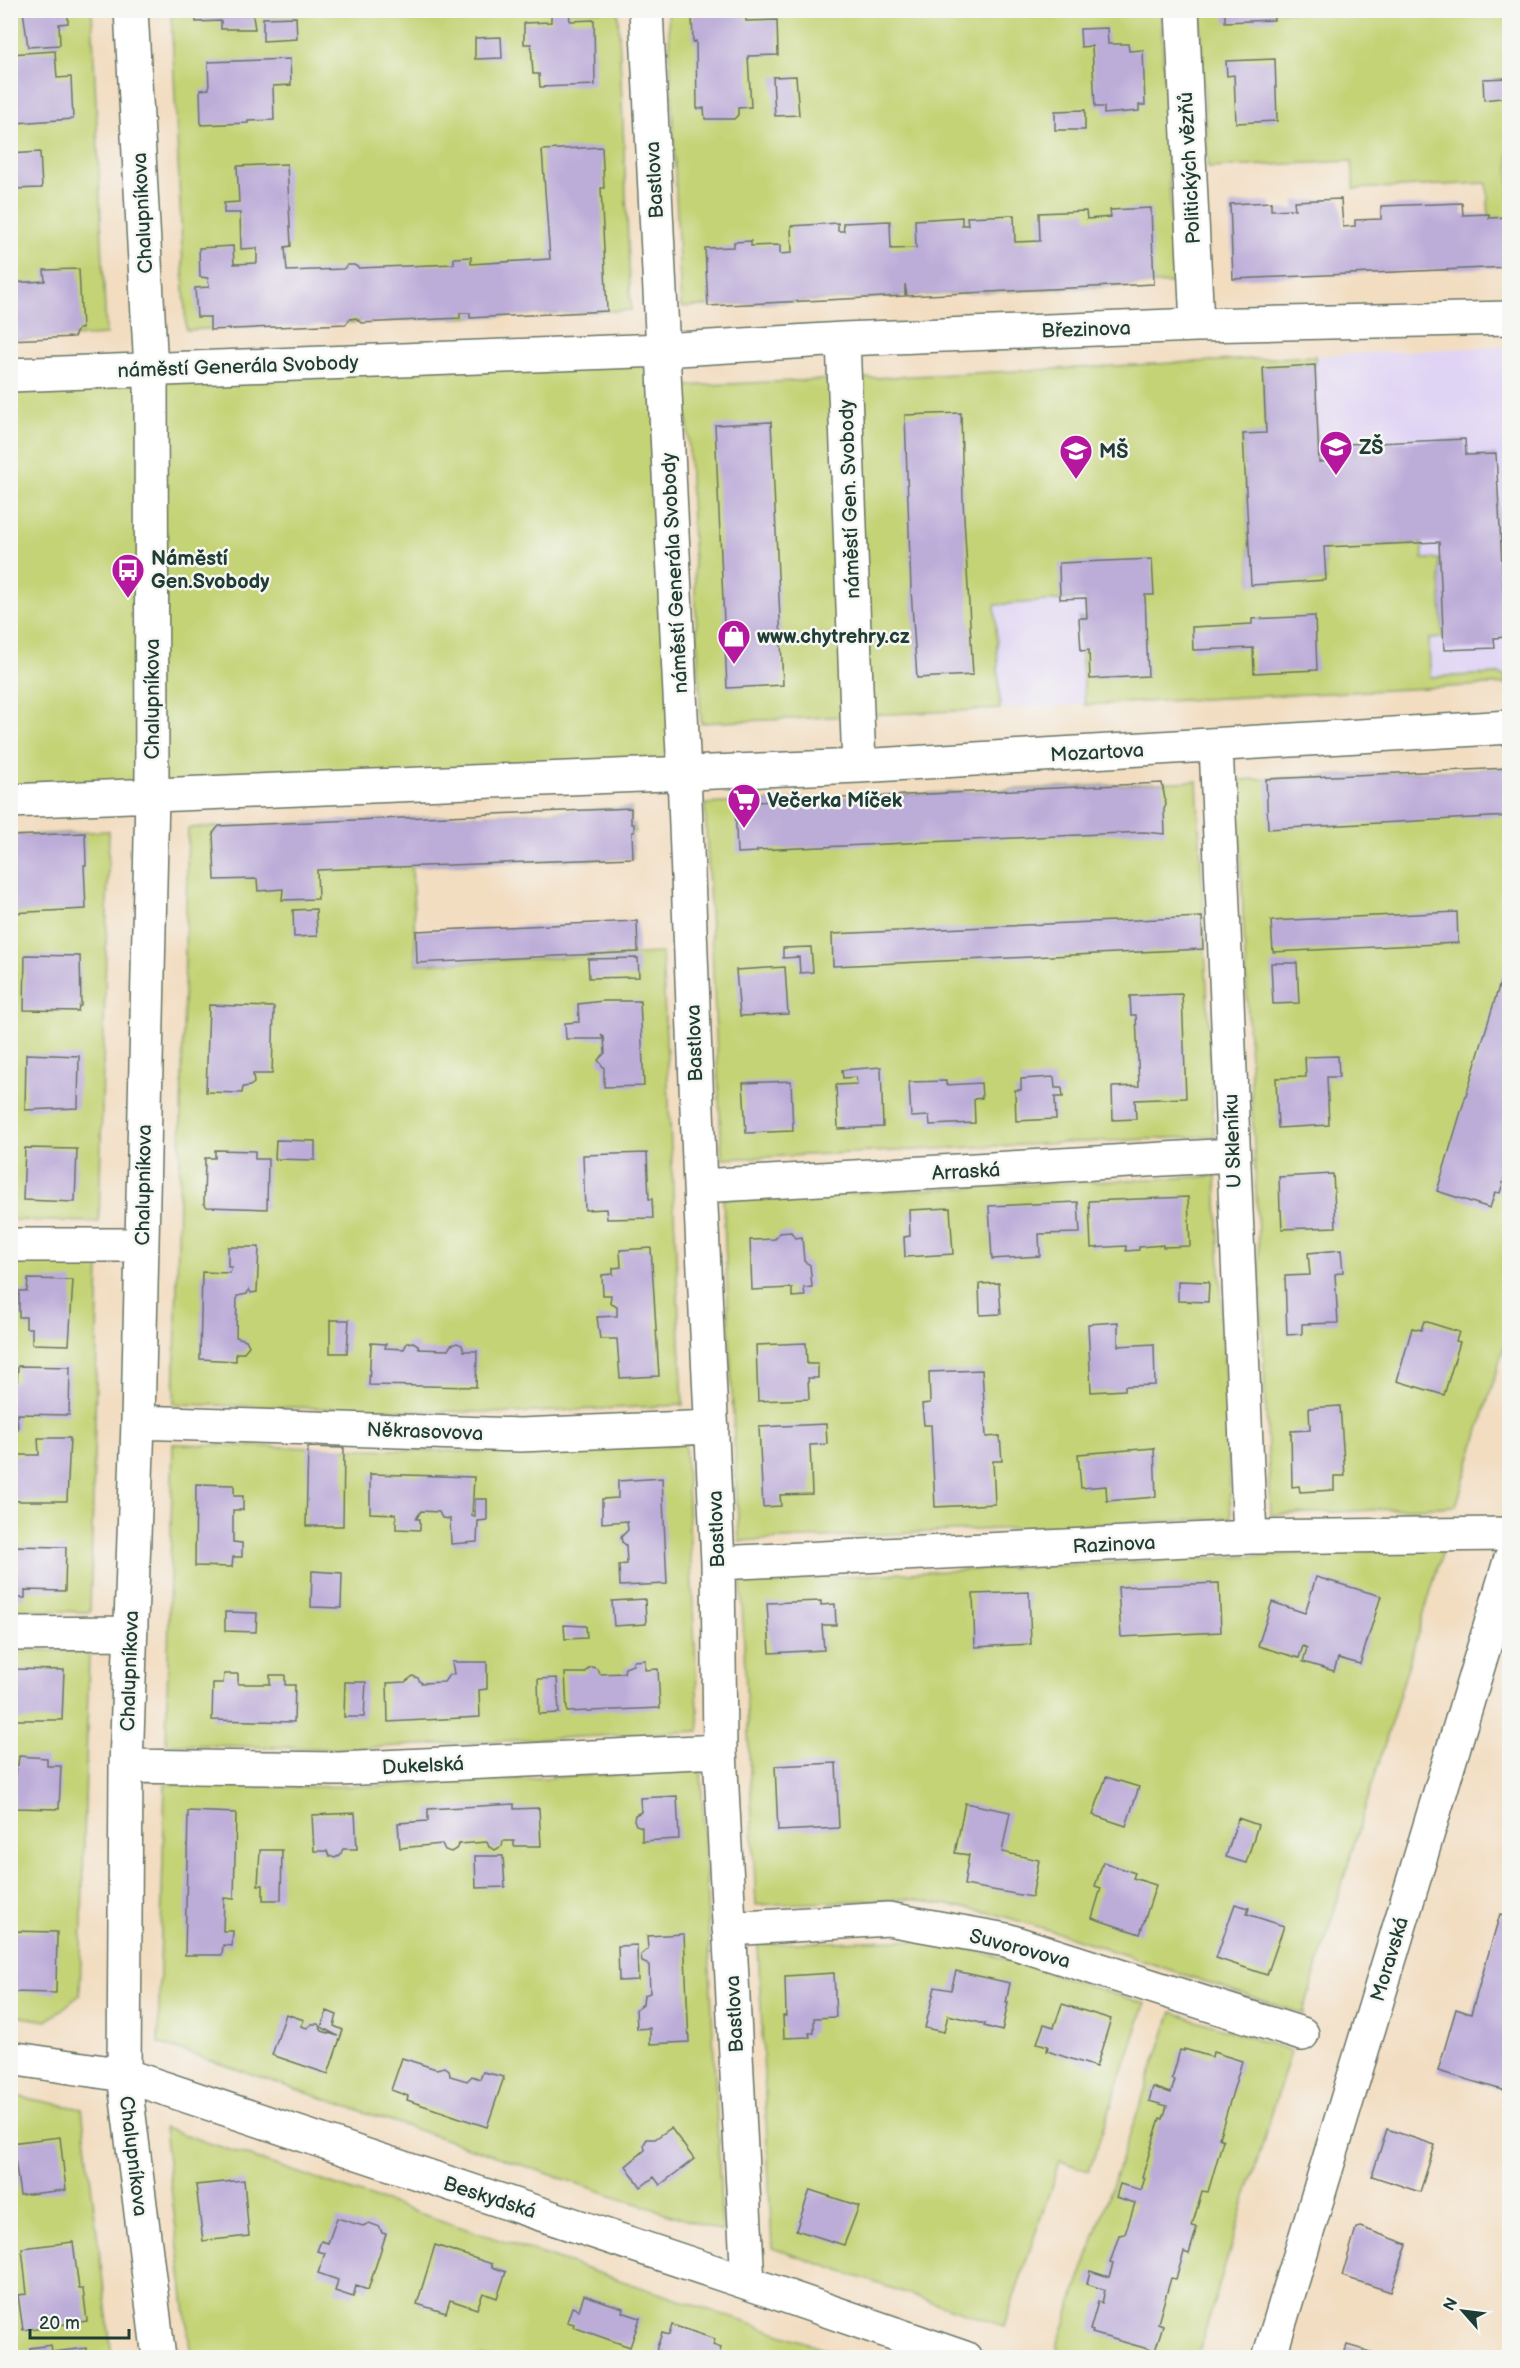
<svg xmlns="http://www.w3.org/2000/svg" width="1520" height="2368" viewBox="0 0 1520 2368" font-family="'Balsamiq Sans',sans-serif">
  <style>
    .built { fill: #e0d4f4 }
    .green { fill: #c4d376; stroke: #728855; stroke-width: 1.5 }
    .building { fill: #bcacd8 }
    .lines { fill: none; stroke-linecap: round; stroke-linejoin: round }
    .minor-casing { stroke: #697565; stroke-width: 36 }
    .minor { stroke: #fff; stroke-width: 33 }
    .labels { text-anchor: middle; stroke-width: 5; stroke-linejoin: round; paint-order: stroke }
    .street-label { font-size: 20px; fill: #1f3d34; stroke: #f6f6f2 }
    .poi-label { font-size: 20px; font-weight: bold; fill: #1f3d34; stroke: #f6f6f2; text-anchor: start }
  </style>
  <rect width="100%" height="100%" fill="#f6f6f2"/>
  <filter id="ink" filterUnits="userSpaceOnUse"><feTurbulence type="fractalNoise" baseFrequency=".0167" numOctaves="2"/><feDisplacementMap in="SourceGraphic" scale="12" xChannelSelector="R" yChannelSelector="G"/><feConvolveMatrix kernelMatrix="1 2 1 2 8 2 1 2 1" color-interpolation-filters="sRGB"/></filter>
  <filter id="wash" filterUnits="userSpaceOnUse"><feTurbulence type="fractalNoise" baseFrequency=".008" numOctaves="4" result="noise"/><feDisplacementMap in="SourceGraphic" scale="24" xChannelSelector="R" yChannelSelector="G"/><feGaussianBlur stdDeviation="1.35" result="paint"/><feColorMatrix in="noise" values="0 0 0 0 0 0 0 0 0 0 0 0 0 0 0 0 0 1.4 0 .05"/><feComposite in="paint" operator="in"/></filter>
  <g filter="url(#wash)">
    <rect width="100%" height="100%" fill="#f2ddc1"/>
    <!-- built -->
    <path class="built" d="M1509,346V684L1000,709L985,372Z"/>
    <!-- green -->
    <path class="green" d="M11,11H92L106,335L11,340Z
      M171,11H618L631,310L186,330Z
      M668,11H1161L1174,283L681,307Z
      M1200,11H1509V217L1489,218L1487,183L1354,189L1352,161L1208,168Z
      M662,350L684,774L11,801L10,375Z
      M1315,356V365L1263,368L1266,433L1243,435L1251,584L1326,580L1324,547L1422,543L1423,559H1439L1443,638L1429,639L1430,677L1500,674L1504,676L1507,684L1085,705L1079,618H1087L1086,598L995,605L1000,709L867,715L853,379Z
      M836,379L850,716L701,723L686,386Z
      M1509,768V1330L1456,1506L1271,1515L1237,780Z
      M1197,781L1214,1136L722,1159L705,804Z
      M631,808V823L634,824L636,832H632L633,858L412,866L416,964L662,953L683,1405L510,1413L174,1404L188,828Z
      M109,831L99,1222L11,1220L10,836Z
      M1216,1176L1231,1518L739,1541L723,1199Z
      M11,1259L99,1261L90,1612L11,1610Z
      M173,1444L517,1453L685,1444L699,1731L340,1749L166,1744Z
      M1444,1547L1303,2014L1056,1932L992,1913L949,1905L909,1899L756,1905L741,1581Z
      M10,1649L89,1652L80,1995L47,2021L11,2015Z
      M701,1770L722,2232L158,2043L165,1784L284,1787L380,1786Z
      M902,1940L958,1946L1017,1962L1145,2004L1089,2171L1060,2161L1004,2326L772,2248L758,1944Z
      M1172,2012L1291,2051L1197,2357H1059L1057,2346Z
      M10,2095L82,2109L112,2357H11Z
      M164,2128L850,2357H191Z"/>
    <g id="blocks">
      <!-- building -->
      <path class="building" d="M23,10H68V23L59,24L60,45L28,47Z
        M196,10H252L255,29H221V21L196,22Z
        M551,10H569L570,21L594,20L595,85L540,87L539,74H533L531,44H524V23L551,22Z
        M694,10H733V15L746,14V21L777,20L778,55L748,56L751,107L738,108V115L734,119H705L704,108L697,109L696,41L693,42L692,16H694Z
        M1225,10H1273L1274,20L1225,22Z
        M296,17L297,39L263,41V18Z
        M1107,28L1108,44H1128L1129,51L1143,50L1145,105H1139V111L1104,114V107H1095L1092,46L1081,47L1080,29Z
        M501,37L502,58L475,59V38Z
        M55,51L57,78L71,77L73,119L16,123L15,120H10V82H13L10,54Z
        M290,59L291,85L273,86L274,120L248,121V123L201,125L200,90L209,89L208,62Z
        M1275,59L1277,121L1236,123L1234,75L1227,76L1226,61Z
        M796,76L799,115L775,116L773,77Z
        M1509,78V97L1484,100L1483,79Z
        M1085,110V130H1055V111Z
        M602,147L604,188H601L607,311L470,318V313H460V318L361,323L356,318L350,319L346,324L210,330V317H197L195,288L209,287L208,278L200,277L199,248L233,246L234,264L257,263V248L241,249L240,213H224V203L239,202L237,166L287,164L291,246L285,247L287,271L343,269L348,265H354L359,268L454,264V258L471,257V264L519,261L550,259L542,150Z
        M40,152L42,188L10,189V154Z
        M1341,199L1343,227L1355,226V220L1381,219V206L1462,203L1463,215L1489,214V218L1509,217V267L1233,279L1230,204L1271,202V210L1295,209L1294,201Z
        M1151,208L1154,284L907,296L905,284V296L708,306L705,248L734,247V242L751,241V246L780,245V254L792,253L791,226L838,223V231H844L843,223L890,221L891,249L916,248L915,220L962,217V225H968L967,217L1014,215L1015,242L1040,241L1039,213L1086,211L1087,219L1111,217L1110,210Z
        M79,269L82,329H78L74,337L10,340V283L45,281L44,270Z
        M1315,365L1319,462L1345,461L1344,444L1377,443L1465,439L1466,455L1496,454L1506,637L1494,638L1495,648L1444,650L1439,542L1324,547L1326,580L1251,585L1243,434L1266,433L1263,368Z
        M961,413L963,500L973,675L917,678L911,590L905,415Z
        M771,422L783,685L727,688L715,425Z
        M1152,559L1154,595H1145L1148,676L1090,679L1089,650L1081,651L1079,618H1087L1086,598L1060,599L1059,563Z
        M1315,616L1317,670L1254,673L1253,648L1193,650L1192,627L1252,624V619Z
        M1509,768V816L1268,829L1266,779Z
        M1162,783L1166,805L1164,809L1165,834L1144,832L757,850V852L737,853L735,803Z
        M631,808V824H634V832H632L633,858L317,870L318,899L282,900L283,889L258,891L257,879L215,880L213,833L219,826Z
        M85,833L86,865H84L86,909L10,913V836Z
        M316,909L317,936L294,937L293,910Z
        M1457,912L1458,943L1273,952L1271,921Z
        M1202,917L1203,949L833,966L832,934Z
        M637,921L638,952L417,963L416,931Z
        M811,947L813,972L800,973L799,957L783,958V948Z
        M1509,953V1163L1500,1193L1495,1192L1490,1208L1437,1191Z
        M25,955L80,956L81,1006H79L78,1011L24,1010Z
        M638,958L639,977L589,978L588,959Z
        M1271,963H1297L1299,1003L1273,1004Z
        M785,967L788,1014L740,1016L736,970Z
        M1182,994L1186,1098L1135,1100L1136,1119L1113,1120L1112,1087L1139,1086L1136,1015H1131L1130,996Z
        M603,1001H640L644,1086L604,1087V1068L598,1060L605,1053L604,1037L601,1035L604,1039H566L565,1023L579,1022L578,1004Z
        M209,1005L274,1007L272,1074H253L254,1083L250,1086L243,1087L242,1093L206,1092Z
        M26,1054L79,1056L78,1108L25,1110Z
        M1338,1056L1339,1077H1327L1329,1125L1278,1128L1276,1078L1306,1077L1305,1057Z
        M881,1067L883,1127L838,1129L836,1085L857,1084L856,1077L843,1078L842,1070Z
        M1054,1077L1055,1088H1062L1063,1097H1055L1056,1119L1016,1121L1015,1090H1021V1079Z
        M791,1081L793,1131L746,1133L743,1083Z
        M946,1081V1085L981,1083L982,1098L974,1099L975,1123L930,1125L929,1116L911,1117L909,1082Z
        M276,1140L315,1141V1160L275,1159Z
        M25,1148L77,1149L75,1202L23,1200Z
        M215,1150L255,1151V1159H268L267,1209L207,1207L204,1204L205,1158H215Z
        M647,1153L649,1199H652L653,1218L607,1219L606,1209L585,1210L583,1155Z
        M1333,1174L1336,1227L1282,1229L1281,1210H1280L1279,1177Z
        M1188,1197L1190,1246L1163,1247V1245L1139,1247V1250L1126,1251V1246L1091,1248L1089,1201Z
        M1078,1202L1080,1233L1039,1234L1040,1256L992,1259L989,1206Z
        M950,1208L953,1254L905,1257L904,1237L910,1236L909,1210Z
        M791,1232L795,1238L802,1237L804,1261L810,1265L812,1287L804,1288L805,1296L792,1297V1288L752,1290L750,1240L775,1239L779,1233Z
        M228,1247H259L257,1292L251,1293L249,1289L247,1294L237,1296L236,1337L246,1340L249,1346L243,1353H236V1361L200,1359L202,1272L230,1273L232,1267H228Z
        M651,1248L659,1376L620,1378L617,1339H600L597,1317L617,1316V1307L610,1303L611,1295H603L602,1275L613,1274V1268L621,1267L620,1250Z
        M1341,1250L1343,1272L1335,1274L1338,1323L1302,1324V1334L1287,1335L1285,1276L1310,1275L1308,1253Z
        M28,1279L73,1280L69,1345L32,1344V1328H26V1317H19V1291H27Z
        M1178,1281L1209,1282L1208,1302L1178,1301Z
        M999,1283L1001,1314L980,1315L979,1284Z
        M330,1320H349L347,1353H330Z
        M1424,1321L1459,1332L1456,1341L1460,1342L1444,1395L1397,1381L1412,1328L1421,1330Z
        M1118,1322V1346L1154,1344L1155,1385L1125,1386V1390L1091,1392L1088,1324Z
        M413,1342L418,1345L419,1349L448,1350L451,1345L457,1343L462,1345L464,1351H477L476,1387L369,1385L371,1343L386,1344L385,1348L404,1349L407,1343Z
        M806,1343L807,1364H818V1378H808L809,1399L758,1401L756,1345Z
        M18,1366L70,1367L69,1415L17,1414L18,1430H10V1382H17Z
        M982,1370L986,1437L1000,1436L1002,1461H993L995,1504L935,1507L931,1425H924L922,1404L930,1403L929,1372Z
        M1340,1406L1345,1476H1334V1490L1300,1492L1299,1486L1292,1487L1291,1431L1310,1430L1309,1408Z
        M826,1424L827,1444L810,1445L812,1494L780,1495L781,1506L763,1507L759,1427Z
        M38,1438H70L67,1501H10V1455H39Z
        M308,1447L344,1448L343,1526H306Z
        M1154,1448L1156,1497L1107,1501L1106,1486L1081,1488L1078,1454Z
        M370,1474L474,1477L472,1516H475V1499H487V1520L478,1521L477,1542L451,1544L450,1519L442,1518L439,1512L421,1511L416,1519H420V1530L396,1529V1514L370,1513Z
        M662,1478L667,1584L620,1586L619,1565L627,1564L626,1545L622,1542L621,1537L628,1530L627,1521L602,1523V1499L618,1498V1481Z
        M196,1484L234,1485V1496H243V1510H233V1542L242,1543V1557H233L232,1567L195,1566Z
        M10,1546L66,1547L65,1591L25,1590V1598H10Z
        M312,1571L342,1573L341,1608L311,1607Z
        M1316,1577L1381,1596L1360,1664L1338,1658L1334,1671L1303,1662L1307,1648L1303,1646L1299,1658L1258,1646L1272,1602L1305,1613Z
        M1219,1583L1221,1632L1121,1637L1118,1587Z
        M1029,1592L1031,1644L975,1647L973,1594Z
        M645,1599L646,1624L614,1626L612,1601Z
        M821,1601V1605L835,1604L836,1625H822L824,1650L770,1653L767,1603Z
        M225,1612L257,1613L256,1632L225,1631Z
        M564,1625L586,1626L587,1638L565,1639Z
        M645,1660V1670L658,1669L660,1708L567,1712L565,1673H585L589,1668L593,1667L597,1669L600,1674L624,1673L625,1668L633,1665V1661Z
        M452,1662H487V1689L479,1690L480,1717L388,1722L387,1683L405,1682L413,1676L418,1678L421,1683L444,1682L449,1675L454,1674Z
        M10,1665H13V1669L64,1670L62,1720H13Z
        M224,1674H238V1684H270V1675H285V1685H295L294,1722L212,1720L213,1683H223Z
        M557,1678L559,1713L539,1714L538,1679Z
        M345,1682H366L364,1717H344Z
        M19,1756L47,1758V1766H61L59,1809L14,1808L16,1765H18Z
        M836,1763L839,1828L778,1831L775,1766Z
        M1106,1777L1139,1787L1126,1826L1093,1815Z
        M677,1796L679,1839L642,1841V1827L636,1825L634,1820L635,1815L641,1812L640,1798Z
        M965,1803L1010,1812L1002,1852L1039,1860L1032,1897L964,1885L969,1855L955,1853Z
        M514,1804V1809L539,1808L541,1846H514V1841H503L502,1846L495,1850L489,1847L487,1842L459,1844L456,1849L451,1852L445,1850L442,1844L400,1848L398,1823L428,1821V1809Z
        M188,1811L236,1813L234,1899L224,1898L223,1931H233L232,1946L223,1945L222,1955H185Z
        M355,1813L357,1849H343L340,1855L335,1858L329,1856L327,1851H314L312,1815Z
        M1238,1818L1258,1825L1246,1863L1226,1857Z
        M260,1850H282L281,1900H263V1885H258Z
        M475,1856H503L505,1887L476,1888Z
        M1103,1862L1135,1873L1133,1878L1156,1885L1140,1934L1092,1918L1101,1888L1095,1886Z
        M1235,1904L1249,1908L1247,1914L1284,1926L1267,1975L1216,1958Z
        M1509,1905V2092L1438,2071L1456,2009L1471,2014L1500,1914L1506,1916Z
        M10,1931L57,1932L56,1993L10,1992Z
        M684,1934L689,2042L650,2044V2028L637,2029L636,2009L643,2004L644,1995L650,1993L649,1965L642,1962L641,1955L648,1949L647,1936Z
        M637,1945L638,1980L619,1981L618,1946Z
        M956,1971L1010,1983L1006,2003H1008L1002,2031L984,2026L985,2024L948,2015L944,2032L925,2028L935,1987L951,1990Z
        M834,1973L836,2017L814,2018V2033H809L810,2037L784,2038L783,2016H786L785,1976Z
        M1062,2004L1111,2019L1096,2067L1047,2051L1048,2046L1037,2043L1044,2024L1054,2027Z
        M327,2011L337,2015L334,2026L343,2030L328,2074L272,2055L286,2014L304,2020L301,2026L307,2028L312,2024H318L322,2031L338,2036L321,2027Z
        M1184,2049L1212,2057L1213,2052L1242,2061L1219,2138L1223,2140L1208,2192L1202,2191L1192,2226L1197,2227L1189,2254L1184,2252L1176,2279L1171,2278L1158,2323L1163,2325L1155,2351L1092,2333L1093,2331L1090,2330L1098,2302L1102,2303L1105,2290L1087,2284L1090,2271L1109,2277L1113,2264L1110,2263L1119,2235L1125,2234L1135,2203L1116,2197L1120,2184L1141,2190L1145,2178L1142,2177L1160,2118L1163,2119L1167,2106L1149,2101L1153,2087L1171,2093L1175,2080L1172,2079L1180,2050L1184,2051Z
        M402,2058L436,2069L445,2067L449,2070L450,2076L467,2081L472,2076L480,2079L483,2072L504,2077L487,2127L407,2100L408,2096L391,2090Z
        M671,2128L694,2159L660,2185L654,2177L641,2187L626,2166L645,2150L644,2144L647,2139H655Z
        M1387,2129L1435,2145L1420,2192L1372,2176Z
        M60,2137L66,2190L20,2195L15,2159H10V2143Z
        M244,2180L249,2236L203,2241L196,2185Z
        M810,2190L859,2206L844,2245L796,2230Z
        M337,2218L363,2226L369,2223L380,2227L382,2233L386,2234L368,2290L356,2286L353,2297L335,2291L338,2280L318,2273L325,2253L317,2251L321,2241L328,2243Z
        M1360,2227L1407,2244L1391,2292L1342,2276L1356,2228Z
        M73,2242L79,2289H83L87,2321L23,2330L18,2295L27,2294L22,2248Z
        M435,2245L492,2264V2267L506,2272L497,2298L483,2293L477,2309L450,2300L446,2313L417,2304Z
        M584,2295L623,2308L622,2312L640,2318L630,2347L573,2327L574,2324L567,2322L572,2307L579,2310Z
        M672,2325L715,2339L713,2345L721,2348L718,2358H662L663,2352L656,2350L662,2333L669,2335Z
        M51,2345L52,2352L86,2348L87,2358H21L30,2355V2348Z
        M1347,2345L1389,2357V2358H1343Z"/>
    </g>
  </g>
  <g filter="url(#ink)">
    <use href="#blocks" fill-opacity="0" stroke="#697565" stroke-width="1.5"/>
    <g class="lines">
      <defs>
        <path id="minor" d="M131,10L151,369L152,794L138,1422L126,1766L124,2075L159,2358
          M646,10L684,774L700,1186L718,1563L720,1751L748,2283
          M1182,10L1197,325
          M843,339L859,766
          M10,375L662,350L843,339L1197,325L1510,318
          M1216,745L1250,1537
          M10,801L859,766L1510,727
          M700,1186L1233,1155
          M10,1245H142
          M138,1422L520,1435L712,1427
          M718,1563L1250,1537L1510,1534
          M10,1634L130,1633
          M126,1766L339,1769L720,1751
          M729,1929L888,1919L1006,1940L1302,2034
          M10,2058L124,2075L748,2283L965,2358
          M1269,2358L1510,1561"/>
      </defs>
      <!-- minor casing -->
      <use href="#minor" class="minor-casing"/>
      <!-- minor -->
      <use href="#minor" class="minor"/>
    </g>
  </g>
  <!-- icons -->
  <defs>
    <symbol id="school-pin" viewBox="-11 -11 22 30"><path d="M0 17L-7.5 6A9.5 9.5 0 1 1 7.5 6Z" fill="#b5179e" stroke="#f6f6f2"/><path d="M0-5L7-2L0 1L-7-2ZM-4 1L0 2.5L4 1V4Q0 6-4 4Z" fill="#fff"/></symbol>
    <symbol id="bus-pin" viewBox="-11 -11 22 30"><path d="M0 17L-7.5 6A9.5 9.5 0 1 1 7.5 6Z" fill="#b5179e" stroke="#f6f6f2"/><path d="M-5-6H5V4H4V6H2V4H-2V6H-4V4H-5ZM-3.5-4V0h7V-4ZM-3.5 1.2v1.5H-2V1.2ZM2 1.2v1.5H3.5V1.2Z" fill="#fff"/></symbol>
    <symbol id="shop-pin" viewBox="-11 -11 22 30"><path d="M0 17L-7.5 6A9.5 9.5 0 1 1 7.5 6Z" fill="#b5179e" stroke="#f6f6f2"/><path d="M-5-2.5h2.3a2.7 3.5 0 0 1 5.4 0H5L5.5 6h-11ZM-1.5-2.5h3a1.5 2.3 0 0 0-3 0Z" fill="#fff"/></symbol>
    <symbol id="supermarket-pin" viewBox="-11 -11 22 30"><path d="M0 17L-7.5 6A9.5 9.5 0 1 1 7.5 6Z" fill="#b5179e" stroke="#f6f6f2"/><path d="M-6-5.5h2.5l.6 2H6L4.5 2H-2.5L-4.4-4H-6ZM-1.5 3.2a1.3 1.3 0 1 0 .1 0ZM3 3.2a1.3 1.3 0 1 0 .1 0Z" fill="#fff"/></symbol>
  </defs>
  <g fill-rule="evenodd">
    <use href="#school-pin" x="1317" y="428" width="38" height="52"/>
    <use href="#school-pin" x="1057" y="432" width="38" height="52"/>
    <use href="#bus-pin" x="109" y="551" width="38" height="52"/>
    <use href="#shop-pin" x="715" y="617" width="38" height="52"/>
    <use href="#supermarket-pin" x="725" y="781" width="38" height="52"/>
  </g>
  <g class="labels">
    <!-- street labels -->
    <g class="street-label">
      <text transform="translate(1189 168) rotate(-93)" y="7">Politických vězňů</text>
      <text transform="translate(654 180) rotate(-93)" y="7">Bastlova</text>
      <text transform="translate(142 213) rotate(-93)" y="7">Chalupníkova</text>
      <text transform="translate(1086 329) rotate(-2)" y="7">Březinova</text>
      <text transform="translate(238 366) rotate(-2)" y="7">náměstí Generála Svobody</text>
      <text transform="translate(849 499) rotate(-92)" y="7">náměstí Gen. Svobody</text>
      <text transform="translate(674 573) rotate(-93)" y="7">náměstí Generála Svobody</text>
      <text transform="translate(152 699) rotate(-90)" y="7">Chalupníkova</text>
      <text transform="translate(1097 752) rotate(-3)" y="7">Mozartova</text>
      <text transform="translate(694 1043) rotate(-92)" y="7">Bastlova</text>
      <text transform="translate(1232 1141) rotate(-92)" y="7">U Skleníku</text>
      <text transform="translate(966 1171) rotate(-3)" y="7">Arraská</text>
      <text transform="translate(143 1185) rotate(-89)" y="7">Chalupníkova</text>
      <text transform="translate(425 1431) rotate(2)" y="7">Někrasovova</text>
      <text transform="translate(716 1529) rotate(-92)" y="7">Bastlova</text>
      <text transform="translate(1114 1544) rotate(-3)" y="7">Razinova</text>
      <text transform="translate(129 1671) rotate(-88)" y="7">Chalupníkova</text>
      <text transform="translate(423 1765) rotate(-3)" y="7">Dukelská</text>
      <text transform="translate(1020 1948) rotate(15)" y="7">Suvorovova</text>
      <text transform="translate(1389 1959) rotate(-73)" y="7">Moravská</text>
      <text transform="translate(734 2014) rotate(-93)" y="7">Bastlova</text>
      <text transform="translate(134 2156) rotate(83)" y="7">Chalupníkova</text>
      <text transform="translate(490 2197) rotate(18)" y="7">Beskydská</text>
    </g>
    <!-- poi labels -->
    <g class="poi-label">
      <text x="1359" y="454">ZŠ</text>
      <text x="1099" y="458">MŠ</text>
      <text x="151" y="565">Náměstí<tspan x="151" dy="23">Gen.Svobody</tspan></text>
      <text x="757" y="643">www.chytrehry.cz</text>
      <text x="767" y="807">Večerka Míček</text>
    </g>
  </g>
  <!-- margin -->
  <rect width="1520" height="2368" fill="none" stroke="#f6f6f2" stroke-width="36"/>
  <!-- north arrow -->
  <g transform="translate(1463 2311) rotate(298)" stroke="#f6f6f2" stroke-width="4.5" paint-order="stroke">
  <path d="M0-4.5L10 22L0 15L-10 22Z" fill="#1f3d34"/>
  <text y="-9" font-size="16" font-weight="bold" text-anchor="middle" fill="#1f3d34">N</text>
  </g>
  <!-- scale -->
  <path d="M30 2329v9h99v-9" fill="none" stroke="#1f3d34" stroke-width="3"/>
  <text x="39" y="2329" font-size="18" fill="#1f3d34" stroke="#f6f6f2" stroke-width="4.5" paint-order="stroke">20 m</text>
</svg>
